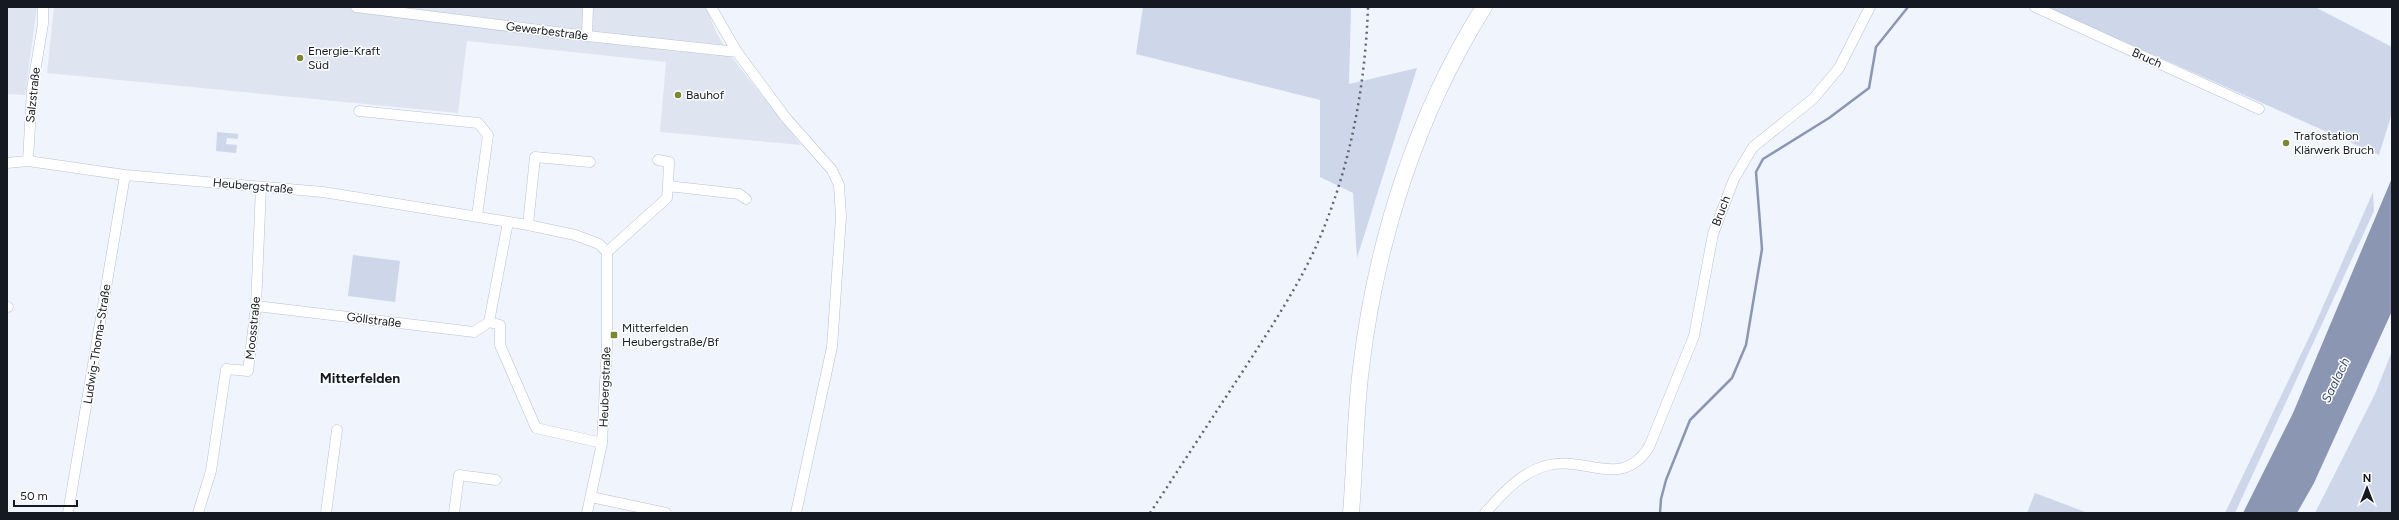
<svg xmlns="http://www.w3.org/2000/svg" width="2399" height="520" viewBox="0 0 2399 520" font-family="Figtree,sans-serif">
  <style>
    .built { fill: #dfe5f0 }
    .green { fill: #ced6e9 }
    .water { fill: #8b97b2 }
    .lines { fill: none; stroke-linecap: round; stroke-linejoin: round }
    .stream { stroke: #8b97b2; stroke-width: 2.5 }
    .minor-casing { stroke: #b6c0d7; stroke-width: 11 }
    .primary-casing { stroke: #b6c0d7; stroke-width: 17 }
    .minor { stroke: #fff; stroke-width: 10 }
    .primary { stroke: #fff; stroke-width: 16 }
    .rail { stroke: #60646d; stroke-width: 2.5; stroke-dasharray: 2 4; stroke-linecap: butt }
    .poi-dot { fill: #7c8735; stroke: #fff; stroke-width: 1.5 }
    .labels { text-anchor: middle; stroke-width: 3; stroke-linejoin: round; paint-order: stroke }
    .street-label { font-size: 12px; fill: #151921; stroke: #fff }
    .poi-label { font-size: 12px; fill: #151921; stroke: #fff; text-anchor: start }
    .water-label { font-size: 13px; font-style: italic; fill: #384972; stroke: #fff }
    .quarter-label { font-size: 14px; font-weight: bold; fill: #151921; stroke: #fff }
  </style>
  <rect width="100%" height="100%" fill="#f0f4fd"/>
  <!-- built -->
  <path class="built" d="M7,7H37L25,95L7,94Z
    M54,7H706L717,34L730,55L801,145L660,132L666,62L467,41L458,113L47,73Z"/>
  <!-- green -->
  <path class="green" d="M1143,7H1351L1349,84L1417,68L1357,258L1353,193L1320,177V100L1136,54Z
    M2046,7H2315L2392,47V113L2379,155Z
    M217,132L238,134V139L227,138L226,144L237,145L236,153L216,151Z
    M2373,192L2374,211L2235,513H2225L2313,329Z
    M353,255L400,261L395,302L348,296Z
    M2392,351V513H2315L2375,394Z
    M2035,493L2088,513H2027Z"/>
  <!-- water -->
  <path class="water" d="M2392,178V311L2314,483L2297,513H2243L2293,413Z"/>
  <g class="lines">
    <!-- stream -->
    <path class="stream" d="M1660,513L1661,499L1666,480L1690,420L1732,378L1746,345L1762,249L1756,172L1763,159L1829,118L1869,88L1876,47L1908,7"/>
    <defs>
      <path id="minor" d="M356,7L587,36L737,52
        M711,7L737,52L786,118L832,170L839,185L841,217L832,347L796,513
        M2035,7L2259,109
        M587,36L588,7
        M359,111L478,123L488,135L477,216
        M658,160L669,162L668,186
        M28,161L32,89L43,24V7
        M7,163L28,161L125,175L323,192L528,225L575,235L599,244L607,252V345L602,443L587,513
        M528,225L535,157L590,162
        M607,252L667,198L668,186L739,194L746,199
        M256,306L474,332L489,322L508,222
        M7,307H8
        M489,322L500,325V345L536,428L602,443
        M591,497L666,513
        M68,513L125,175
        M198,513L211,471L226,369L248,371L256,306L261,187
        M326,513L337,430
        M454,513L459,475L496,480
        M1485,513C1503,493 1522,471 1549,465C1587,456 1622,490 1649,447L1694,336L1713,234L1734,179L1753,147L1813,99L1839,68L1870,7"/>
      <path id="primary" d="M1351,513C1355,465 1355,416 1361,368C1376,242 1416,115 1484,7"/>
    </defs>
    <!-- minor casing -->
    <use href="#minor" class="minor-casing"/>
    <!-- primary casing -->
    <use href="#primary" class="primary-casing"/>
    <!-- minor -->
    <use href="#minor" class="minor"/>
    <!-- primary -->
    <use href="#primary" class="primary"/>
    <!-- rail -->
    <path class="rail" d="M1150,513C1181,466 1212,418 1243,371C1268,332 1294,293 1314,251C1349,174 1365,91 1368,7"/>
  </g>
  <!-- markers -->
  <g class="poi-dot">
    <circle cx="300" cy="58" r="4"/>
    <circle cx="678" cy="95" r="4"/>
    <circle cx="2286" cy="143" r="4"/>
    <rect x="610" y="331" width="8" height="8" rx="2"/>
  </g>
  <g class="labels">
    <!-- street labels -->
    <g class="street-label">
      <text transform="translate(547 31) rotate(7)" y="4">Gewerbestraße</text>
      <text transform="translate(2147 58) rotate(24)" y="4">Bruch</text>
      <text transform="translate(33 95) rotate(-84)" y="4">Salzstraße</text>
      <text transform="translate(253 186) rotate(5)" y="4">Heubergstraße</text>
      <text transform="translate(1721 211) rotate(-69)" y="4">Bruch</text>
      <text transform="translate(374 320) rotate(7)" y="4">Göllstraße</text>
      <text transform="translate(253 328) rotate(-84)" y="4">Moosstraße</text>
      <text transform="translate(97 344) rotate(-81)" y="4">Ludwig-Thoma-Straße</text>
      <text transform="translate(605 387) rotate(-88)" y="4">Heubergstraße</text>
    </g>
    <!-- poi labels -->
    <g class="poi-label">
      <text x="308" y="55">Energie-Kraft<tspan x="308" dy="14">Süd</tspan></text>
      <text x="686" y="99">Bauhof</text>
      <text x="2294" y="140">Trafostation<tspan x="2294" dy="14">Klärwerk Bruch</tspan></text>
      <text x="622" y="332">Mitterfelden<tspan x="622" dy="14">Heubergstraße/Bf</tspan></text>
    </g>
    <!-- water labels -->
    <g class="water-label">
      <text transform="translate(2335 380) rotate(-64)" y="5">Saalach</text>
    </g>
    <!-- quarter labels -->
    <g class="quarter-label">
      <text x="360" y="383">Mitterfelden</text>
    </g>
  </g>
  <!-- border -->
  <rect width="2399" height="520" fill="none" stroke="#151921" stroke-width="16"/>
  <!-- north arrow -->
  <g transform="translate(2367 488)" stroke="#ffffff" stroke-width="3" paint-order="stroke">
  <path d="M0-3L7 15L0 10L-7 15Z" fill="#151921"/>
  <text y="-6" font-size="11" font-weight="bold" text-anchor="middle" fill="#151921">N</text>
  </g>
  <!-- scale -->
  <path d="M14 500v6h63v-6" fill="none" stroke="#151921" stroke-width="2"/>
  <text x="20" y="500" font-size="12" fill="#151921" stroke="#ffffff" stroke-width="3" paint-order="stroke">50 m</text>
</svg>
